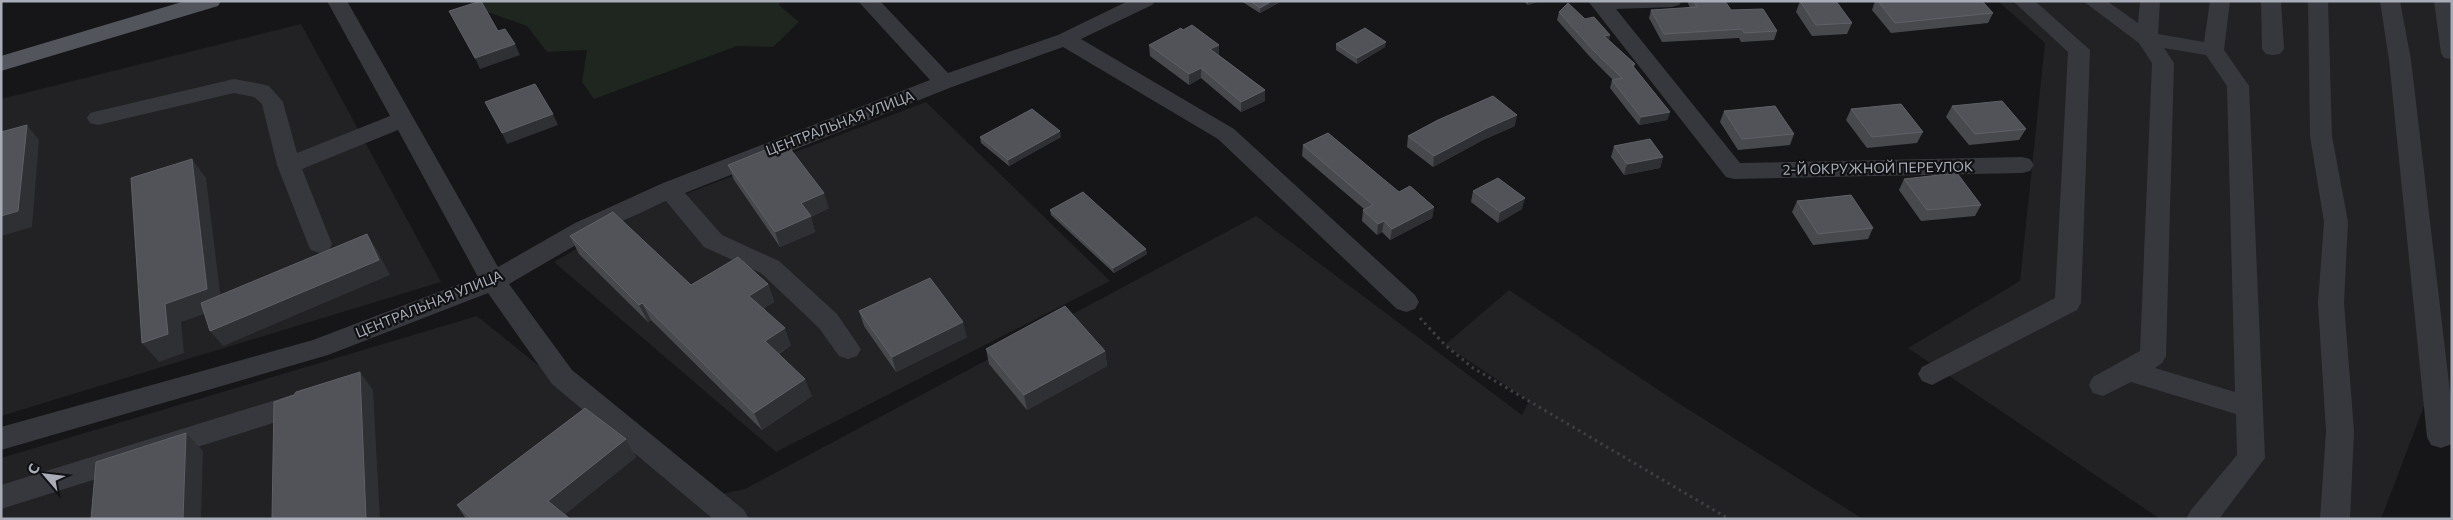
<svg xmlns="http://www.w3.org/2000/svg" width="2453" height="520" viewBox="0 0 2453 520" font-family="Commissioner,sans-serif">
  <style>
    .built { fill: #222225 }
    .green { fill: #1e261f }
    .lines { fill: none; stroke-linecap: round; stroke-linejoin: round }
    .path { stroke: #3d3f44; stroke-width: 3; stroke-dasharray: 2.5 4; stroke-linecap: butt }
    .minor { fill: #37383d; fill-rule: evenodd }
    .major { fill: #53555c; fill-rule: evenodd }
    .wall { fill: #47494d }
    .shaded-wall { fill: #2f3033 }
    .building { fill: #525359; stroke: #5f6168 }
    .labels { text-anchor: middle; stroke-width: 4.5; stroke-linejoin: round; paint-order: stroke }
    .street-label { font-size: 14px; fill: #a8adb8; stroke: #111113 }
  </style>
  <rect width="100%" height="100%" fill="#161618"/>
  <!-- built -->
  <path class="built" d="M1998,1H2452V418L2429,393L2381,519H2160L1908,348L2020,281L2045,43Z
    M301,24L441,282L1,416V99Z
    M926,102L1110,281L776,452L554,262L644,210Z
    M1256,216L1522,415L1529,401L1445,345L1509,290L1675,401L1863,519H1V458L477,316L703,498L745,489Z"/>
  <!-- green -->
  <path class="green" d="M475,1H781L779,5L799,22L773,47L737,46L594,99L582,82L587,50L547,52L527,26L487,12Z"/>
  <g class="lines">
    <!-- path -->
    <path class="path" d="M1420,318L1445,345L1473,368L1729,519"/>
    <!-- minor -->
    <path class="minor" d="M327,1H347L498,267L575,223L663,183L930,80L858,1H880L948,73L1058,35L1128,1H1155L1152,5L1081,39L1234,129L1415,295L1419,302L1415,309L1406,312L1397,309L1218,139L1063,47L952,87L685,193L722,235L779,261L837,314L861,349L857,356L848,359L839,356L819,328L761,273L704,247L666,201L593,235L509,284L572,370L744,510L749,519H713L552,384L488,293L328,355L1,450V427L313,340L478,277L398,130L302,169L332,244L329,250L320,253L311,250L308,244L277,165L262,104L254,97L234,93L98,125L90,123L87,118L90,113L98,111L234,79L261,84L269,86L283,102L297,153L390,116Z
      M1588,1H1682L1679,5L1672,7L1616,9L1740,163L2022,157L2030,159L2034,165L2030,171L2022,173L1734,179L1726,177Z
      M2013,1H2035L2090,50L2081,303L2077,310L1932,385L1922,381L1918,374L1922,367L2055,298L2068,52Z
      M2083,1H2107L2138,23L2140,1H2160L2158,34L2204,42L2210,1H2230L2224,50L2249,86L2265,458L2219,519H2186L2191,510L2237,455L2236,414L2131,382L2103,396L2093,393L2089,385L2093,377L2140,351L2152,63L2139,43ZM2164,48L2206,55L2227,86L2235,392L2155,368L2162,363L2166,356L2174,63Z
      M2261,1H2281L2284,49L2280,54L2273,55L2266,54L2262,49Z
      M2308,1H2328L2332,136L2348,222L2344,303L2354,431L2350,519H2320L2326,431L2318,303L2324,222L2310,136Z
      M2380,1H2400L2411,60L2452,409V444L2441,448L2431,445L2427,437L2389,60Z
      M2434,1H2452V59L2444,58L2441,53Z
      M298,393L308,396L312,404L308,412L1,509V485Z"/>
    <!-- major -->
    <path class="major" d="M185,1H221L218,6L1,71V56Z"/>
  </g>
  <!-- wall -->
  <path class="wall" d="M1241,1H1280V2L1260,13Z
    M1523,1H1540L1528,5Z
    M1687,1H1725L1731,10L1777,31L1774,40L1741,42L1739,38L1662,42L1649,18L1651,10L1690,8Z
    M1800,1L1852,23L1847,34L1812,36L1796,12Z
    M1875,1H1982L1993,13L1988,23L1891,33L1872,10Z
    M1559,12L1585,19L1610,35L1609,40L1635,64L1634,67L1670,112L1667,120L1639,125L1610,88L1612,80H1613L1591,58L1557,20Z
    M1336,44L1385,47L1357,64L1336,50Z
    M1149,45L1219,55L1265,90V101L1241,112L1201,78L1189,85L1150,56Z
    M1952,106L2026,129L2019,140L1969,145L1946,117Z
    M1851,109L1923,132L1917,143L1867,148L1846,120Z
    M1724,111L1794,134L1790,145L1738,150L1720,122Z
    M1515,126L1483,140L1433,167L1407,147L1408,136Z
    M980,137H1061L1009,166L981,143Z
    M1303,145L1399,192L1434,207L1432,218L1390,240L1382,232L1377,235L1362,221L1363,210L1364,209L1302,156Z
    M1614,146L1663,157L1660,168L1624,175L1611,157Z
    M728,165L829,208L811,217L815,232L780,247L734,180Z
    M1904,179L1981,205L1975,216L1921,221L1899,190Z
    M1473,191L1522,209L1498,223L1471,202Z
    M1797,201L1873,228L1868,239L1813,245L1792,212Z
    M1050,210L1147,254L1114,273L1051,215Z
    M570,236L691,285L768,284L774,302L764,308L791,345L779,354L812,396L762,430L651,320L648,322L579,254Z
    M859,311L967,337L896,372L864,326Z
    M986,349L1105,351L1107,366L1027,410L989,364Z
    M626,439L636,457L565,514L570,519H466L457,505Z"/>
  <!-- shaded-wall -->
  <path class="shaded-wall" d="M1272,1H1280V2L1260,13V8Z
    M1528,1H1540L1528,5Z
    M1610,35L1608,43L1604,36Z
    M1386,42L1385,47L1357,64V58Z
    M515,44L520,55L480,69L475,58Z
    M1219,45V55L1210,60V49Z
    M1201,68V78L1189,85V74Z
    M1265,90V101L1241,112V102Z
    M1670,112L1667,120L1639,125L1641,117Z
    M553,114L558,125L507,144L502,133Z
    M1517,115L1515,126L1483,140L1433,167L1434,156L1485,129Z
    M27,125L39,140L32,227L1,236V216Z
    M1060,131L1061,137L1009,166L1008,160Z
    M1663,157L1660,168L1624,175L1627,164Z
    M192,159L206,178L222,308L181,322L184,353L159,362L142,343Z
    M824,193L829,208L811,217L815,232L780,247L775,232L801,203Z
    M1525,198L1522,209L1498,223L1500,212Z
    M1434,207L1432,218L1390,240L1392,229Z
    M1384,221L1382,232L1377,235L1378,224Z
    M367,234L377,250L390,275L223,346L210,331Z
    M1146,249L1147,254L1114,273L1113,268Z
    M768,284L774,302L756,313L749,296Z
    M642,303L651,320L648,322L639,305Z
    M963,322L967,337L896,372L892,357Z
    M785,328L791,345L772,358L765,341Z
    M1105,351L1107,366L1027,410L1024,395Z
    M360,372L373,390L380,519H366Z
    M805,379L812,396L762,430L754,413Z
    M186,433L203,451L201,519H183Z
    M626,439L636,457L559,519L548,501Z"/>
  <!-- building -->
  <path class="building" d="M481,1L498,31L505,29L515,44L475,58L449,11Z
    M1250,1H1272L1260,8Z
    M1694,1H1725L1731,10L1763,9L1777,31L1744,33L1742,29L1664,34L1651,10L1697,7Z
    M1800,1H1836L1852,23L1816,25Z
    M1878,1H1982L1993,13L1895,23Z
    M1568,3L1585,19L1594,17L1610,35L1604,36L1635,64L1632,65L1670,112L1641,117L1612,80L1622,78L1593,50L1559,12Z
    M1192,25L1219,45L1210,49L1265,90L1241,102L1201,68L1189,74L1149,45L1181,28L1183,30Z
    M1365,28L1386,42L1357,58L1336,44Z
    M535,84L553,114L502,133L485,102Z
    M1493,96L1517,115L1485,129L1434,156L1408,136L1438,120Z
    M2002,101L2026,129L1975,134L1952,106Z
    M1901,104L1923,132L1872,137L1851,109Z
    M1775,106L1794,134L1742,139L1724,111Z
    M1032,109L1060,131L1008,160L980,137Z
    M27,125L18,211L1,216V132Z
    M1328,133L1399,192L1410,186L1434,207L1392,229L1384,221L1378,224L1363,210L1373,205L1303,145Z
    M1650,139L1663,157L1627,164L1614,146Z
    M785,142L824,193L801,203L811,216L775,232L728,165Z
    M192,159L207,289L165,304L168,334L142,343L131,178Z
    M1957,173L1981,205L1927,210L1904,179Z
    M1498,178L1525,198L1500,212L1473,191Z
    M1083,192L1146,249L1113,268L1050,210Z
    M1851,195L1873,228L1818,234L1797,201Z
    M613,212L691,285L738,257L768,284L749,296L785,328L765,341L805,379L754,413L642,303L639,305L570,236Z
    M367,234L379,260L210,331L201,303Z
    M930,278L963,322L892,357L859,311Z
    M1065,306L1105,351L1024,395L986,349Z
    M360,372L366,519H272L274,402L294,395L296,392Z
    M585,408L626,439L548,501L570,519H472L457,505Z
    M186,433L183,519H91L96,462Z"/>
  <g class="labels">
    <!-- street labels -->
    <g class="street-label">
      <text transform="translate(840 123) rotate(-21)" y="5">ЦЕНТРАЛЬНАЯ УЛИЦА</text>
      <text transform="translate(1878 168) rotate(-1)" y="5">2-Й ОКРУЖНОЙ ПЕРЕУЛОК</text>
      <text transform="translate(429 304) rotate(-22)" y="5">ЦЕНТРАЛЬНАЯ УЛИЦА</text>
    </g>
  </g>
  <!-- border -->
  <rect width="2453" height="520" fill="none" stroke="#a8adb8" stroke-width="5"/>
  <!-- north arrow -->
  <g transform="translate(45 475) rotate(298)" stroke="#111113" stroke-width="4" paint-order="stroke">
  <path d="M0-4L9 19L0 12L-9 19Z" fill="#a8adb8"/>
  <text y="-8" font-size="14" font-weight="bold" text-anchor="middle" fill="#a8adb8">С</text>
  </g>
</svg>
